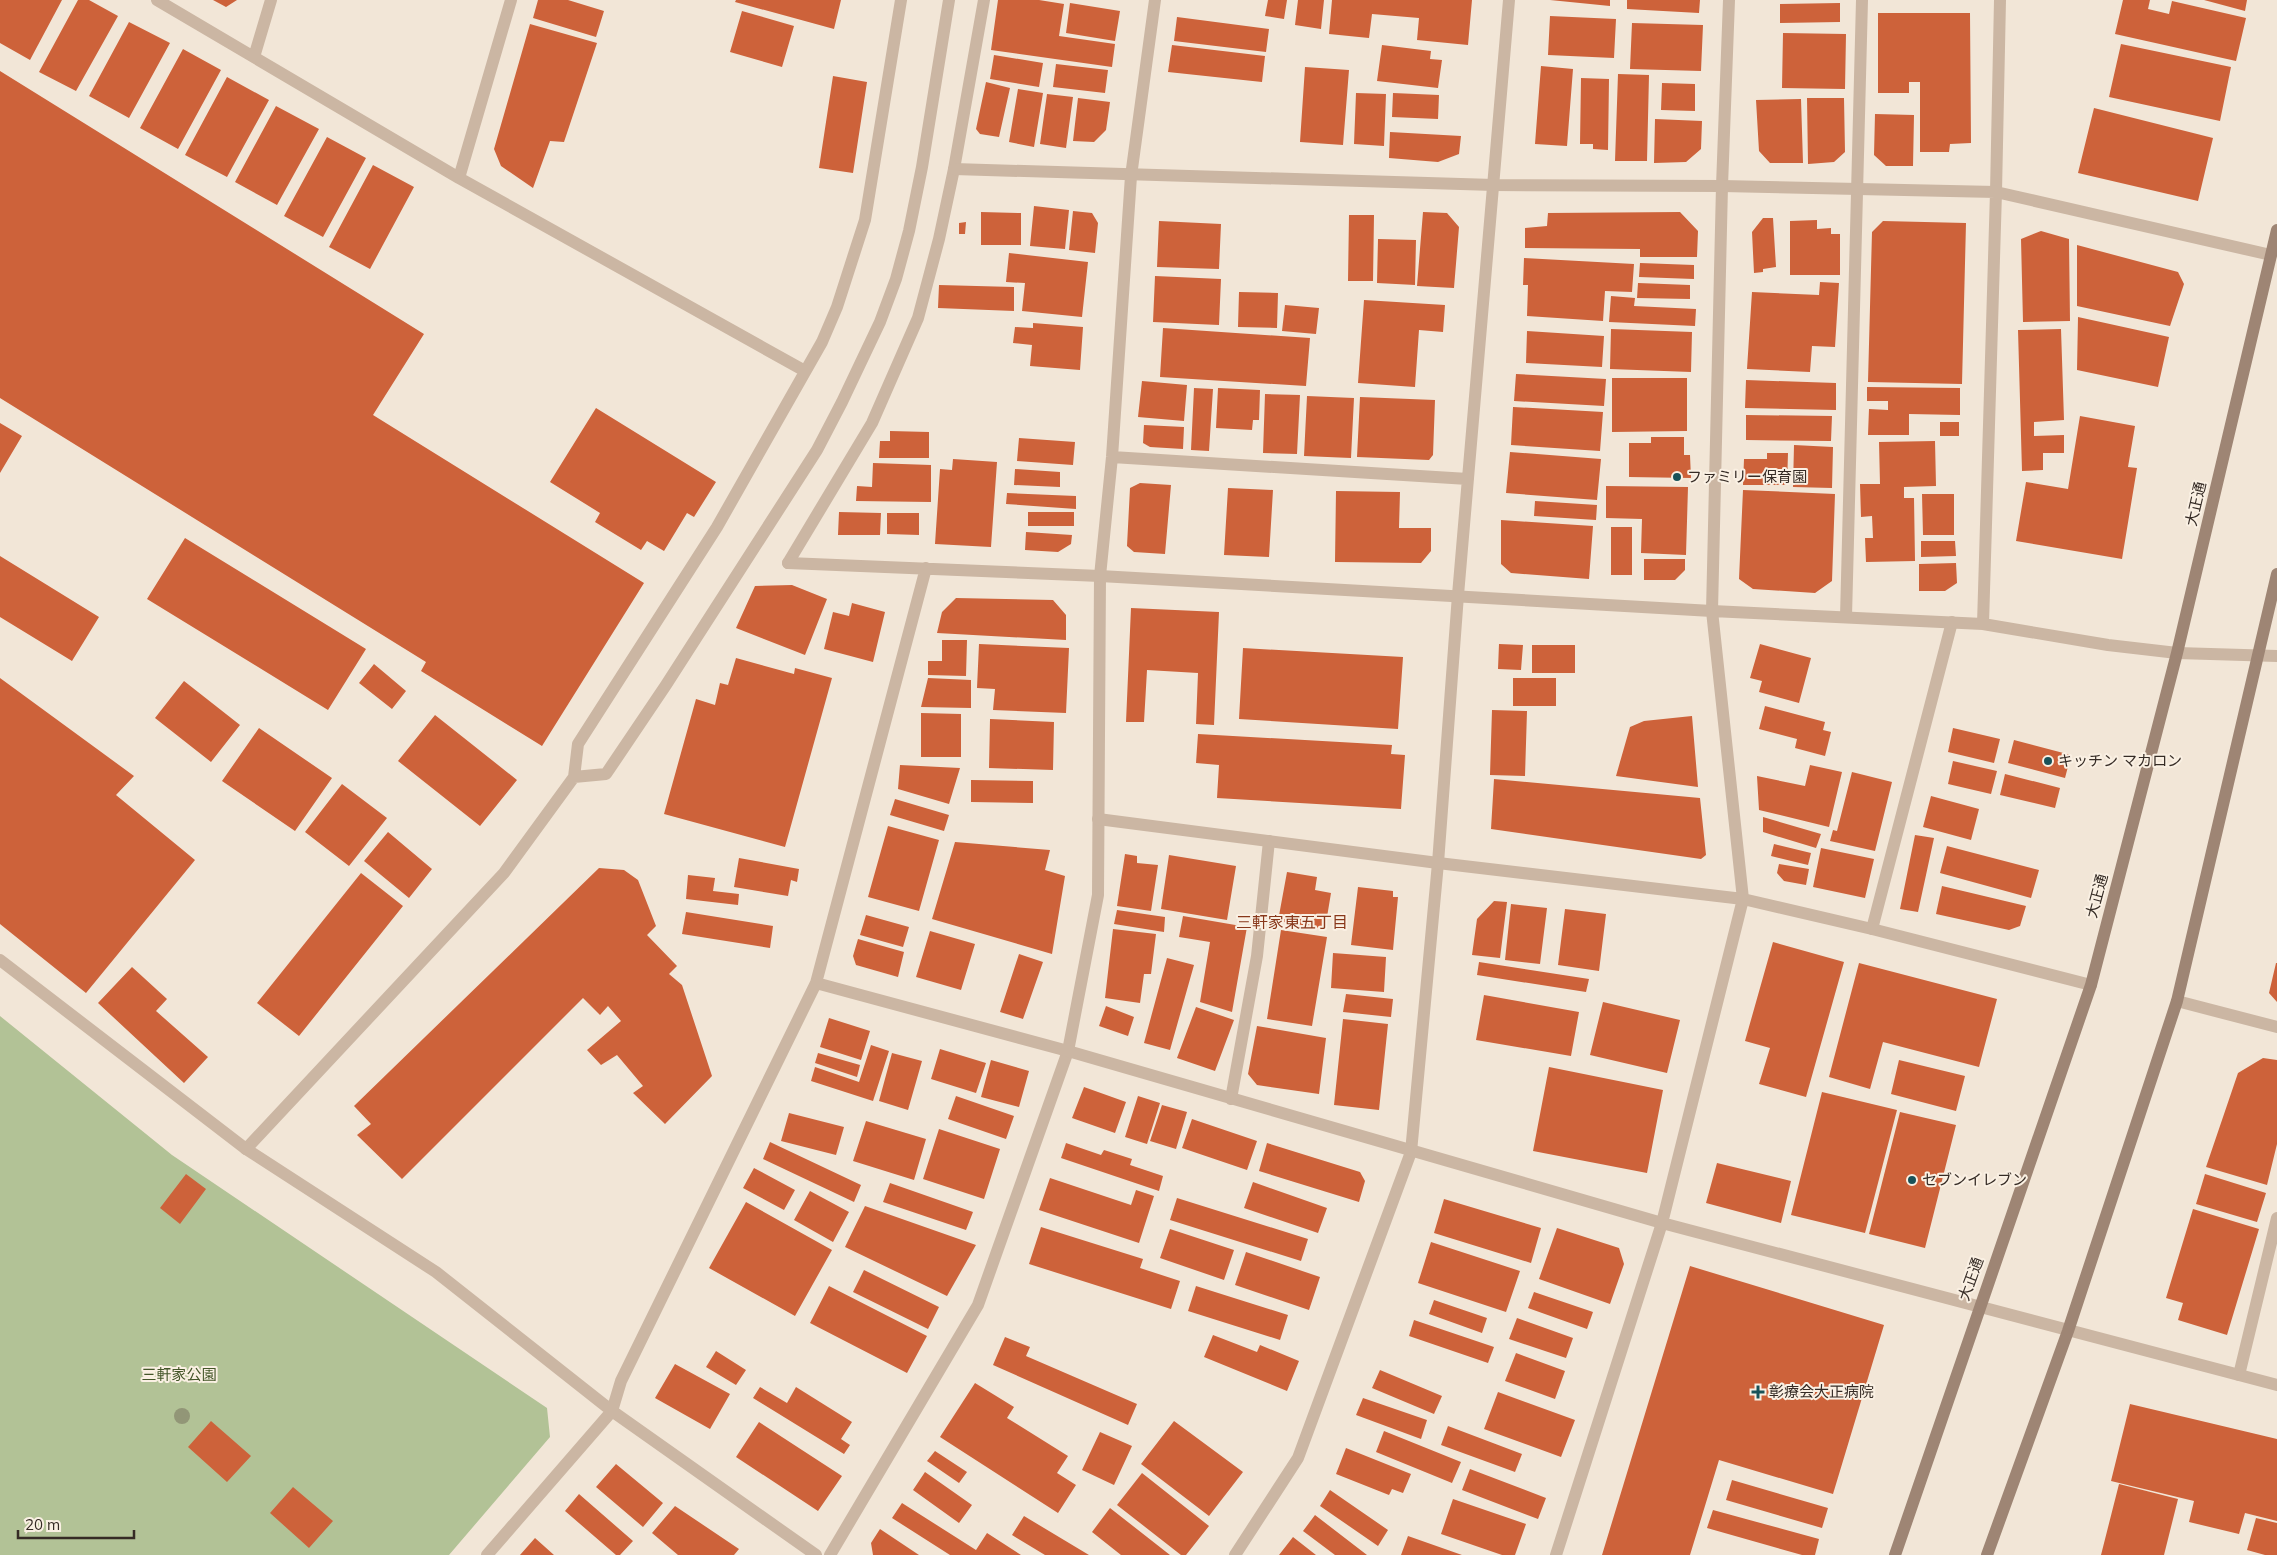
<svg xmlns="http://www.w3.org/2000/svg" width="2277" height="1555" viewBox="0 0 2277 1555" font-family="Mulish,'Noto Sans JP',sans-serif">
  <style>
    .green { fill: #b2c296 }
    .building { fill: #cd623a }
    .lines { fill: none; stroke-linecap: round; stroke-linejoin: round }
    .service { stroke: #cbb6a3; stroke-width: 12 }
    .minor { stroke: #cbb6a3; stroke-width: 12 }
    .tertiary { stroke: #cbb6a3; stroke-width: 12 }
    .secondary { stroke: #9e8574; stroke-width: 12 }
    .tree { fill: #929677 }
    .poi-dot { fill: #195259; stroke: #faf0e3; stroke-width: 2 }
    .labels { text-anchor: middle; stroke-width: 4; stroke-linejoin: round; paint-order: stroke }
    .poi-label { font-size: 15px; fill: #352b25; stroke: #faf0e3; text-anchor: start }
    .street-label { font-size: 15px; fill: #352b25; stroke: #faf0e3 }
    .park-label { font-size: 15px; fill: #435528; stroke: #faf0e3 }
    .neighbourhood-label { font-size: 16px; fill: #88371a; stroke: #faf0e3 }
  </style>
  <rect width="100%" height="100%" fill="#f2e6d7"/>
  <!-- green -->
  <path class="green" d="M0,1016L172,1155L547,1408L550,1437L449,1555H0Z"/>
  <!-- building -->
  <path class="building" d="M0,0H62L30,60L0,43Z
    M78,0H89L118,16L76,91L39,72Z
    M213,0H237L226,7Z
    M538,0H568L604,11L596,37L533,18Z
    M736,0H841L834,29L735,2Z
    M998,0H1039L1064,4L1059,36L1115,44L1112,67L991,50Z
    M1268,0H1287L1284,19L1265,16Z
    M1298,0H1324L1321,29L1295,25Z
    M1332,0H1472L1468,45L1417,40L1419,18L1372,14L1369,38L1329,34Z
    M1550,0H1610V6Z
    M1627,0H1700L1699,13L1627,9Z
    M2123,0H2150L2148,9L2169,14L2172,1L2246,18L2236,61L2115,34Z
    M2204,0H2247L2245,11Z
    M1070,3L1120,11L1115,41L1066,33Z
    M1840,3V22L1780,23V4Z
    M742,11L794,26L782,67L730,52Z
    M1878,13H1970L1971,143L1950,144L1949,152H1920V82H1909V93H1878Z
    M1550,16L1616,19L1614,58L1548,55Z
    M1177,17L1269,29L1266,52L1174,41Z
    M129,22L170,43L129,118L89,96Z
    M1632,23L1703,25L1701,71L1630,69Z
    M530,24L597,43L564,142L550,141L533,188L501,166L494,149Z
    M1783,33L1846,34L1845,89L1782,88Z
    M2121,44L2231,67L2220,121L2109,97Z
    M1172,45L1265,56L1262,82L1168,72Z
    M1382,45L1431,51L1430,59L1442,60L1438,88L1377,81Z
    M183,49L221,70L178,149L140,128Z
    M994,55L1043,63L1039,87L990,79Z
    M1056,64L1108,70L1105,93L1053,87Z
    M1541,66L1573,69L1567,146L1535,144Z
    M1305,67L1349,70L1343,145L1300,142Z
    M0,71L424,334L373,415L644,583L542,746L421,671L426,662L0,398Z
    M1618,74L1649,75L1647,161H1615Z
    M833,76L867,82L853,173L819,168Z
    M227,77L269,100L227,177L185,155Z
    M1581,78L1609,79L1608,150L1593,149V144H1580Z
    M986,82L1010,88L999,137L980,134L976,129Z
    M1662,83L1695,84V111L1661,110Z
    M1018,89L1043,93L1034,147L1009,142Z
    M1356,93L1386,94L1384,146L1354,144Z
    M1393,93L1439,95L1438,119L1392,117Z
    M1047,94L1073,97L1066,148L1040,144Z
    M1078,98L1110,102L1106,130L1094,142L1073,141Z
    M1807,98H1844L1845,152L1834,162L1808,164Z
    M1801,99L1803,163H1770L1759,151L1756,100Z
    M276,106L319,129L277,205L235,182Z
    M2094,108L2213,138L2198,201L2078,173Z
    M1875,114L1914,115L1913,166H1886L1874,155Z
    M1655,119L1702,121L1701,149L1686,162L1654,163Z
    M1390,132L1461,136L1459,154L1438,162L1389,158Z
    M327,137L366,158L323,237L284,216Z
    M373,165L414,187L370,269L329,247Z
    M1034,206L1069,210L1065,249L1030,246Z
    M1073,211L1092,213L1098,223L1095,253L1069,250Z
    M981,212L1021,213V245H981Z
    M1423,212L1447,213L1459,227L1454,288L1417,286Z
    M1680,212L1698,231L1697,257H1640V249L1525,248V228L1547,226L1548,213Z
    M1349,215H1374L1373,281H1348Z
    M1763,218H1773L1776,267L1763,269V272L1754,273L1752,232Z
    M1817,220V229L1831,228V234H1840V275H1790V221Z
    M1159,221L1221,224L1219,269L1157,267Z
    M1883,221L1966,223L1962,384L1868,382L1872,232Z
    M966,222L965,234H959V223Z
    M2041,231L2069,239L2070,321L2023,322L2021,239Z
    M1378,239L1416,240L1415,285L1377,283Z
    M2077,245L2178,272L2184,284L2170,326L2077,306Z
    M1009,253L1088,262L1082,317L1022,311L1025,283L1006,282Z
    M1524,258L1634,264L1632,292L1605,291L1603,321L1527,316L1528,285H1523Z
    M1640,263L1694,265V279L1639,277Z
    M1155,276L1221,279L1219,325L1153,322Z
    M1820,282L1839,283L1835,347L1812,346L1810,372L1747,369L1752,292L1819,295Z
    M1638,283L1690,285V299L1637,298Z
    M939,285L1014,287V311L938,308Z
    M1239,292L1278,293L1277,328L1238,327Z
    M1611,296L1635,298L1634,306L1696,309L1695,326L1609,322Z
    M1364,300L1445,305L1443,332L1419,330L1415,387L1358,383Z
    M1285,305L1319,308L1316,334L1282,331Z
    M2078,317L2169,337L2158,387L2077,370Z
    M1033,323L1083,327L1080,370L1030,366L1032,345L1013,343L1015,327L1033,328Z
    M1163,328L1310,338L1306,386L1160,377Z
    M1611,329L1692,332L1691,372L1610,369Z
    M2061,329L2064,420L2034,422V436L2064,435V453H2043V470L2022,471L2018,330Z
    M1527,331L1604,336L1602,367L1526,363Z
    M1516,374L1606,379L1604,406L1514,401Z
    M1612,378H1687V431L1612,432Z
    M1746,380L1836,383V410L1745,408Z
    M1142,381L1187,385L1184,421L1138,417Z
    M1867,387L1960,388V415L1909,414V435H1868L1869,409L1888,410V401H1867Z
    M1194,388L1213,389L1209,451L1191,450Z
    M1218,388L1260,390L1259,420H1253L1252,430L1216,428Z
    M1265,394L1300,395L1297,454L1263,453Z
    M1307,396L1354,398L1351,458L1304,456Z
    M1360,397L1435,400L1433,455L1429,460L1357,457Z
    M1513,407L1603,412L1600,451L1511,445Z
    M596,408L716,482L694,517L687,513L664,551L647,541L641,550L595,522L600,513L550,482Z
    M1746,415L1832,416L1831,441L1746,440Z
    M2080,416L2135,426L2128,467L2137,468L2122,559L2016,541L2026,482L2068,489Z
    M1940,422H1959V436H1940Z
    M0,423L22,436L0,473Z
    M1144,425L1184,427L1183,449L1150,447L1143,443Z
    M890,431L929,432V458H879L880,441H890Z
    M1651,437H1684V455H1690L1691,478L1629,477V443H1651Z
    M1019,438L1075,442L1073,465L1017,461Z
    M1935,441L1936,486L1904,487V498H1914L1915,561L1866,562L1865,538H1873L1872,516L1861,517L1860,484H1880L1879,442Z
    M1794,445L1833,447L1832,488L1793,487Z
    M1510,452L1601,459L1597,500L1506,493Z
    M1767,453H1788L1787,485H1743L1744,459H1767Z
    M953,459L997,462L991,547L935,544L940,469L952,470Z
    M873,463L931,465V502L856,501L857,486L872,487Z
    M1015,469L1060,472V487L1014,485Z
    M1140,483L1171,485L1165,554L1134,552L1127,546L1130,488Z
    M1606,486L1688,487L1686,555L1641,553L1642,519L1606,518Z
    M1228,488L1273,490L1269,557L1224,555Z
    M1743,490L1835,494L1832,581L1815,593L1753,589L1739,579Z
    M1336,491L1400,492L1399,528H1431V551L1421,563L1335,562Z
    M1007,493L1076,496V509L1006,504Z
    M1922,494H1954V535H1923Z
    M1535,501L1597,505L1596,520L1534,516Z
    M839,512L881,513L880,535H838Z
    M1028,512H1074V526H1028Z
    M887,513H919V535L887,534Z
    M1501,520L1593,526L1589,579L1511,573L1501,564Z
    M1611,527H1632V575H1611Z
    M1026,532L1072,535L1071,544L1058,552L1025,550Z
    M185,538L366,649L328,710L147,599Z
    M1921,541H1955L1956,556L1921,557Z
    M0,556L99,617L72,661L0,617Z
    M1644,559H1685V570L1675,580H1644Z
    M1956,563L1957,583L1945,591H1919V564Z
    M792,585L827,599L805,655L736,628L755,586Z
    M956,598L1053,600L1066,615V640L937,633L942,612Z
    M852,603L885,612L873,662L824,649L833,612L849,616Z
    M1131,608L1219,612L1214,725L1196,724L1198,673L1147,670L1144,722H1126Z
    M942,640H967L966,676L928,675V661H942Z
    M979,644L1069,648L1066,713L993,710L995,689L977,688Z
    M1499,644L1523,645L1521,670L1498,669Z
    M1760,644L1811,658L1799,703L1759,692L1762,681L1750,678Z
    M1532,645H1575V673H1532Z
    M1243,648L1403,657L1398,729L1239,719Z
    M736,658L794,674L795,668L832,678L785,847L664,814L696,699L715,705L720,683L728,685Z
    M374,664L406,691L392,709L359,683Z
    M0,678L134,776L116,795L195,860L86,993L0,924Z
    M928,678L971,680V708L921,707Z
    M1513,678H1556V706H1513Z
    M184,681L240,725L211,762L155,718Z
    M1765,706L1825,722L1823,730L1831,732L1825,756L1795,748L1797,739L1759,729Z
    M1492,710L1527,711L1525,776L1490,775Z
    M921,713L961,714V757H921Z
    M435,715L517,780L480,826L398,761Z
    M1692,716L1698,787L1616,776L1630,727L1644,721Z
    M990,719L1054,722L1053,770L989,768Z
    M259,728L332,778L295,831L222,781Z
    M1953,728L2000,739L1994,763L1948,752Z
    M1198,734L1392,745L1391,754L1405,755L1401,809L1217,798L1219,765L1196,763Z
    M2014,740L2071,755L2065,778L2008,763Z
    M1953,761L1997,771L1991,794L1948,784Z
    M900,765L960,768L949,804L898,789Z
    M1810,765L1842,772L1829,827L1759,810L1757,776L1805,786Z
    M1852,772L1892,782L1875,851L1830,841L1833,830L1837,831Z
    M2005,774L2060,788L2055,808L2000,795Z
    M1494,779L1700,798L1706,855L1701,859L1491,829Z
    M971,780L1033,781V803L971,802Z
    M342,784L387,818L349,866L305,832Z
    M1931,796L1979,809L1971,840L1923,827Z
    M895,799L949,815L944,831L890,815Z
    M1763,817L1821,834L1816,848L1763,832Z
    M888,826L939,840L919,911L868,897Z
    M388,832L432,869L409,898L364,861Z
    M1915,835L1934,838L1918,912L1900,909Z
    M955,842L1050,850L1045,870L1065,876L1052,954L932,919Z
    M1774,844L1811,853L1808,865L1771,856Z
    M1947,846L2039,870L2031,898L1940,873Z
    M1821,848L1874,859L1865,898L1813,887Z
    M1125,854L1137,856V863L1158,865L1151,911L1117,906Z
    M1169,855L1236,866L1227,920L1161,909Z
    M739,858L799,869L797,882L791,880L788,896L734,887Z
    M1779,864L1809,869L1806,885L1784,881L1777,873Z
    M599,868L624,870L638,880L656,926L647,935L677,966L669,974L682,985L712,1076L665,1124L633,1093L643,1086L617,1055L601,1065L587,1050L621,1021L608,1006L600,1015L583,998L402,1179L357,1135L371,1124L354,1106Z
    M1287,872L1317,877L1315,890L1331,893L1325,929L1278,921Z
    M361,873L403,906L299,1036L257,1003Z
    M688,875L715,878L713,891L739,894L738,905L686,899Z
    M1942,886L2026,906L2020,926L2009,930L1936,914Z
    M1358,887L1393,891V897H1398L1393,950L1351,945Z
    M1494,901L1507,902L1500,958L1472,955L1477,919Z
    M1511,904L1547,908L1540,964L1505,960Z
    M1565,909L1606,914L1599,971L1558,965Z
    M1117,910L1165,917L1164,932L1114,924Z
    M686,912L773,926L770,948L682,934Z
    M866,915L909,927L903,947L860,935Z
    M1183,916L1247,927L1232,1012L1200,1002L1210,942L1179,937Z
    M1113,929L1156,934L1151,974H1144L1140,1003L1105,998Z
    M1281,930L1327,937L1312,1026L1267,1019Z
    M930,931L975,944L961,990L916,977Z
    M858,939L904,952L898,977L856,965L853,956Z
    M1773,942L1844,962L1806,1097L1759,1084L1770,1048L1745,1041Z
    M1333,953L1386,957L1384,992L1331,988Z
    M1019,954L1043,962L1023,1019L1000,1012Z
    M1167,958L1194,965L1170,1050L1144,1043Z
    M1479,962L1589,979L1586,992L1477,975Z
    M1859,963L1997,999L1979,1067L1883,1042L1870,1089L1829,1077Z
    M2276,963H2277V1002L2269,993Z
    M132,967L167,999L156,1011L208,1057L184,1083L98,1003Z
    M1346,994L1393,999L1391,1017L1343,1012Z
    M1484,995L1579,1012L1571,1056L1476,1040Z
    M1603,1002L1680,1020L1667,1073L1590,1055Z
    M1106,1006L1134,1017L1128,1036L1099,1026Z
    M1196,1007L1234,1020L1215,1071L1177,1058Z
    M829,1018L870,1031L861,1060L820,1047Z
    M1343,1019L1388,1024L1379,1110L1334,1105Z
    M1257,1026L1326,1038L1319,1094L1257,1085L1248,1074Z
    M871,1045L889,1051L873,1101L811,1081L815,1067L859,1082Z
    M940,1049L986,1063L976,1093L931,1079Z
    M818,1053L860,1065L857,1077L815,1063Z
    M892,1053L922,1061L908,1110L879,1101Z
    M2263,1058L2277,1060V1144L2267,1185L2206,1167L2238,1073Z
    M991,1060L1029,1071L1019,1107L981,1097Z
    M1899,1060L1965,1076L1956,1111L1891,1094Z
    M1549,1067L1663,1090L1647,1173L1533,1151Z
    M1084,1087L1126,1102L1115,1133L1072,1118Z
    M1822,1092L1897,1110L1865,1233L1791,1215Z
    M956,1096L1014,1116L1006,1139L948,1119Z
    M1138,1096L1160,1103L1147,1144L1125,1137Z
    M1162,1105L1187,1112L1176,1149L1150,1141Z
    M1900,1112L1956,1125L1925,1248L1869,1234Z
    M789,1113L844,1127L836,1155L781,1141Z
    M1192,1119L1257,1141L1247,1170L1182,1148Z
    M866,1121L926,1139L914,1180L853,1161Z
    M939,1129L1000,1149L984,1199L923,1179Z
    M770,1142L861,1185L854,1202L763,1159Z
    M1066,1143L1101,1155L1104,1150L1132,1159L1130,1165L1163,1176L1159,1191L1061,1158Z
    M1267,1143L1360,1172L1365,1181L1359,1202L1259,1171Z
    M1717,1163L1791,1181L1781,1223L1706,1203Z
    M754,1168L795,1190L784,1210L743,1188Z
    M186,1174L206,1189L180,1224L160,1208Z
    M2205,1174L2266,1193L2257,1222L2196,1204Z
    M1050,1178L1131,1205L1136,1190L1154,1196L1139,1243L1039,1210Z
    M1253,1182L1327,1208L1318,1233L1244,1208Z
    M890,1183L973,1212L966,1230L883,1202Z
    M810,1191L849,1212L833,1242L794,1220Z
    M1177,1198L1308,1239L1301,1261L1170,1220Z
    M1444,1199L1541,1228L1531,1263L1434,1233Z
    M746,1202L832,1250L795,1316L709,1268Z
    M865,1206L976,1245L947,1296L845,1247Z
    M2193,1209L2259,1229L2227,1335L2178,1320L2183,1303L2166,1298Z
    M1041,1227L1143,1259L1140,1268L1180,1281L1171,1309L1029,1264Z
    M1557,1228L1619,1248L1624,1264L1610,1304L1539,1279Z
    M1170,1229L1234,1250L1224,1280L1160,1258Z
    M1431,1242L1520,1271L1506,1312L1418,1283Z
    M1246,1252L1320,1277L1309,1310L1235,1285Z
    M1690,1266L1884,1325L1833,1494L1719,1460L1690,1555H1602Z
    M864,1270L939,1307L928,1329L853,1292Z
    M829,1286L927,1336L907,1373L810,1323Z
    M1196,1286L1288,1315L1280,1340L1188,1311Z
    M1534,1292L1593,1312L1587,1329L1528,1308Z
    M1434,1300L1487,1318L1482,1333L1429,1314Z
    M1517,1318L1573,1338L1566,1358L1509,1339Z
    M1414,1320L1494,1347L1488,1363L1409,1336Z
    M1213,1335L1257,1352L1260,1345L1299,1361L1287,1391L1204,1357Z
    M1005,1337L1030,1347L1026,1356L1137,1404L1128,1425L993,1365Z
    M716,1351L746,1370L736,1385L706,1367Z
    M1516,1353L1565,1371L1555,1399L1505,1381Z
    M675,1364L730,1394L710,1429L655,1398Z
    M1380,1370L1442,1396L1434,1414L1372,1388Z
    M975,1383L1014,1407L1007,1418L1068,1456L1057,1473L1076,1485L1058,1513L940,1437Z
    M760,1387L787,1403L796,1387L852,1422L841,1439L850,1445L844,1454L753,1398Z
    M1498,1392L1575,1420L1561,1457L1484,1429Z
    M1363,1398L1427,1420L1421,1439L1356,1415Z
    M2130,1404L2277,1439V1521L2245,1513L2239,1534L2189,1522L2194,1501L2111,1481Z
    M211,1421L251,1456L227,1482L188,1447Z
    M1174,1421L1243,1472L1209,1516L1141,1464Z
    M759,1422L842,1476L818,1511L736,1457Z
    M1448,1426L1522,1454L1515,1472L1441,1445Z
    M1384,1431L1461,1462L1452,1483L1376,1452Z
    M1100,1432L1132,1446L1114,1485L1082,1470Z
    M1346,1448L1411,1474L1403,1493L1392,1489L1389,1495L1336,1474Z
    M935,1451L967,1472L959,1483L927,1461Z
    M616,1464L663,1503L643,1527L596,1487Z
    M1470,1469L1546,1498L1538,1519L1462,1490Z
    M925,1472L972,1505L959,1523L913,1490Z
    M1142,1473L1209,1526L1186,1555H1181L1117,1505Z
    M1732,1480L1828,1508L1822,1528L1726,1500Z
    M2119,1484L2178,1499L2164,1555H2101Z
    M293,1487L333,1521L309,1548L270,1513Z
    M1330,1490L1388,1530L1378,1546L1320,1506Z
    M579,1494L633,1541L620,1555H616L565,1511Z
    M1453,1499L1526,1524L1515,1555H1502L1441,1534Z
    M902,1503L976,1550L987,1533L1021,1555H950L892,1518Z
    M675,1506L739,1549L734,1555H678L652,1533Z
    M1110,1508L1170,1555H1121L1092,1532Z
    M1713,1510L1819,1539L1815,1555H1802L1707,1528Z
    M1315,1515L1367,1555H1335L1303,1531Z
    M1024,1516L1089,1555H1045L1012,1535Z
    M2256,1518L2277,1523V1555H2265L2247,1550Z
    M880,1529L919,1555H873L871,1543Z
    M1408,1536L1462,1555H1401Z
    M1293,1537L1316,1555H1279Z
    M535,1538L554,1555H520Z"/>
  <g class="lines">
    <!-- service -->
    <path class="service" d="M2239,1375L2277,1218"/>
    <!-- minor -->
    <path class="minor" d="M157,0L459,178L805,371
      M254,57L271,0
      M459,178L511,0
      M1996,192L2000,0
      M1112,457L1468,479
      M788,563L872,423L918,318L939,239L954,169L984,0
      M1712,611L1722,186L1729,0
      M1846,617L1862,0
      M2177,653L2277,656
      M574,777L606,774L666,685L817,450L842,402L880,322L896,279L909,231L922,167L949,0
      M1872,929L1952,622
      M2177,1001L2277,1027
      M1231,1099L1257,956L1269,841
      M246,1149L504,873L574,777L578,744L717,527L822,342L837,307L865,220L901,0
      M830,1555L978,1305L1068,1051L1098,895L1100,576L1112,457L1131,176L1155,0
      M1235,1555L1298,1458L1411,1152L1438,863L1458,595L1509,0
      M1556,1555L1662,1223"/>
    <!-- tertiary -->
    <path class="tertiary" d="M954,169L1494,185L1722,186L1996,192L2271,255
      M788,563L1100,576L1712,611L1983,624L2108,645L2177,653
      M1983,624L1996,192
      M1098,819L1438,863L1743,899L1872,929L2091,985
      M0,960L246,1149L436,1272L612,1411L816,1555
      M816,983L1068,1051L1662,1223L2277,1385
      M1662,1223L1743,899L1712,611
      M487,1555L612,1411L621,1381L816,983L926,568"/>
    <!-- secondary -->
    <path class="secondary" d="M1895,1555L2091,985L2177,653L2277,230
      M1987,1555L2068,1331L2177,1001L2277,574"/>
  </g>
  <!-- trees -->
  <circle class="tree" cx="182" cy="1416" r="8"/>
  <!-- markers -->
  <g class="poi-dot">
    <circle cx="1677" cy="477" r="5"/>
    <circle cx="2048" cy="761" r="5"/>
    <circle cx="1912" cy="1180" r="5"/>
    <path d="M1755.5 1384.5h5v5h5v5h-5v5h-5v-5h-5v-5h5z"/>
  </g>
  <g class="labels">
    <!-- poi labels -->
    <g class="poi-label">
      <text x="1687" y="482">ファミリー保育園</text>
      <text x="2058" y="766">キッチン マカロン</text>
      <text x="1922" y="1185">セブンイレブン</text>
      <text x="1769" y="1397">彰療会大正病院</text>
    </g>
    <!-- street labels -->
    <g class="street-label">
      <text transform="translate(2196 504) rotate(-77)" y="5">大正通</text>
      <text transform="translate(2097 896) rotate(-75)" y="5">大正通</text>
      <text transform="translate(1971 1279) rotate(-70)" y="5">大正通</text>
    </g>
    <!-- park labels -->
    <g class="park-label">
      <text x="179" y="1380">三軒家公園</text>
    </g>
    <!-- neighbourhood labels -->
    <g class="neighbourhood-label">
      <text x="1292" y="928">三軒家東五丁目</text>
    </g>
  </g>
  <!-- scale -->
  <path d="M18 1530v8h116v-8" fill="none" stroke="#352b25" stroke-width="2.5"/>
  <text x="25" y="1530" font-size="15" fill="#352b25" stroke="#faf0e3" stroke-width="4" paint-order="stroke">20 m</text>
</svg>
